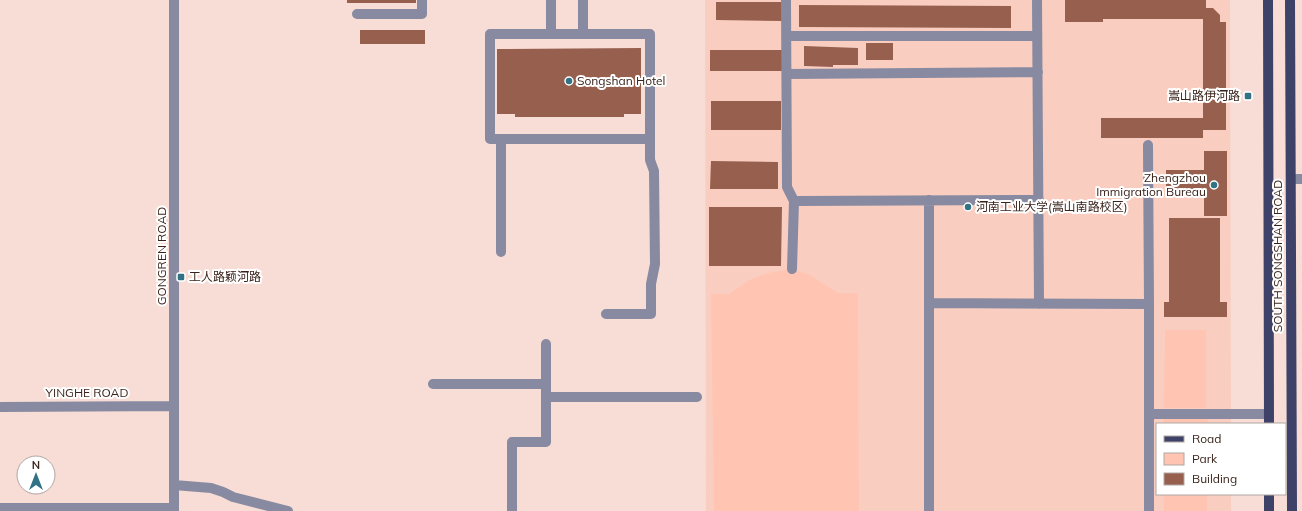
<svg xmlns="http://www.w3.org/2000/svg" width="1302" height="511" viewBox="0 0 1302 511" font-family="Mulish,'Noto Sans SC',sans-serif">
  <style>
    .built { fill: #f9cec1 }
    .green { fill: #ffc4b2 }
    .building { fill: #965f4e }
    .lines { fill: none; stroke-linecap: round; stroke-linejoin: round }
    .minor { stroke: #878aa1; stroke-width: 10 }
    .major { stroke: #3e4268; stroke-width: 10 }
    .poi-dot { fill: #317385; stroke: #fff; stroke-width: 1.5 }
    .labels { text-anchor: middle; stroke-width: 4; stroke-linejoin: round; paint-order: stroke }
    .poi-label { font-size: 12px; fill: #3a231b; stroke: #fff; text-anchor: start }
    .street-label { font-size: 12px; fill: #3a231b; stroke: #fff }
  </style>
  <rect width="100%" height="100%" fill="#f7ddd5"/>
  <!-- built -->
  <path class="built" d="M705,0H1230L1231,424H1157V494H1231V511H706Z"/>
  <!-- green -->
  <path class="green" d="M792,269L810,275L838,293H858L859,511H714L711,294H729L749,280L768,273Z
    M1165,330H1206V408H1164Z
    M1208,418V424H1164V419Z
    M1164,494H1207V511H1164Z"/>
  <!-- building -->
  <path class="building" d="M347,0H416V3H347Z
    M1065,0H1206V8H1213L1220,15V22H1226V130H1203V138H1101V118H1203V19H1103V22H1065Z
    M716,2H783V21L716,20Z
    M799,5L1011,6V28L799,27Z
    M360,30H425V44H360Z
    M866,43H893V60H866Z
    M804,46L858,48V65H833V67L804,66Z
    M641,48V114H624V117H515V114H497V49Z
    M710,50H783V71H710Z
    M711,101H781V130H711Z
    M1204,151H1227V216H1204V192H1166V170H1204Z
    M711,161L778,162V189H710Z
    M709,207H782L781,266H709Z
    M1169,218H1220V302H1227V317H1164V302H1169Z"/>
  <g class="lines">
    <!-- minor -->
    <path class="minor" d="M174,0V511
      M551,0V34
      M583,0V34
      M786,0L787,187L794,201L792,269
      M1037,0L1039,304
      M357,14H422V0
      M490,34H650V139H490Z
      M787,36H1037
      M787,74L1038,72
      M501,139V252
      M1148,145L1149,304
      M1291,179H1302
      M929,200V511
      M794,201L1039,200
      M929,303L1149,304V511
      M606,314H651V284L655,264L654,171L650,160V139
      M433,384H546
      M546,397H697
      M0,407L174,406
      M1149,414H1268
      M174,485L211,488L223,492L233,497L288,511
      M0,508H174
      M512,511V442H546V344"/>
    <!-- major -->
    <path class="major" d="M1268,0L1269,424
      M1290,0L1292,511
      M1269,494V511"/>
  </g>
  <!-- markers -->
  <g class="poi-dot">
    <circle cx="569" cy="81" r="4"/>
    <rect x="1244" y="92" width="8" height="8" rx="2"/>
    <circle cx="1214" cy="185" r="4"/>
    <circle cx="968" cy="207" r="4"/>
    <rect x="177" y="273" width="8" height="8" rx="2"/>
  </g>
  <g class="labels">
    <!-- poi labels -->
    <g class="poi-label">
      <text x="577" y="85">Songshan Hotel</text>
      <text x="1240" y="100" text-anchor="end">嵩山路伊河路</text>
      <text x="1206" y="182" text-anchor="end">Zhengzhou<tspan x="1206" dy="14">Immigration Bureau</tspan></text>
      <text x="976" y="211">河南工业大学(嵩山南路校区)</text>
      <text x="189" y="281">工人路颖河路</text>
    </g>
    <!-- street labels -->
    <g class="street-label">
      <text transform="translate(162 256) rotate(-90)" y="4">GONGREN ROAD</text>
      <text transform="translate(1278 256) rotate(-90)" y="4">SOUTH SONGSHAN ROAD</text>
      <text x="87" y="397">YINGHE ROAD</text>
    </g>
  </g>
  <!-- legend -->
  <rect x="1156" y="423" width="130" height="72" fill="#ffffff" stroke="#b0a7a4"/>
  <rect x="1164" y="436" width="20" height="6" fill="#3e4268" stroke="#b0a7a4"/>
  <text x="1192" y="443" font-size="12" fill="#3a231b">Road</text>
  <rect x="1164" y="453" width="20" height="12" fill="#ffc4b2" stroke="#b0a7a4"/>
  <text x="1192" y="463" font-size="12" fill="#3a231b">Park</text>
  <rect x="1164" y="473" width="20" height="12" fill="#965f4e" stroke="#b0a7a4"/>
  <text x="1192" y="483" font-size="12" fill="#3a231b">Building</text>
  <!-- north arrow -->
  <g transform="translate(36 475)"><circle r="19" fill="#ffffff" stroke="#b0a7a4"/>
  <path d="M0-3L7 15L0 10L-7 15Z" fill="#317385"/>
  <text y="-6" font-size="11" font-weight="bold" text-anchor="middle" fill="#3a231b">N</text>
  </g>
</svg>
